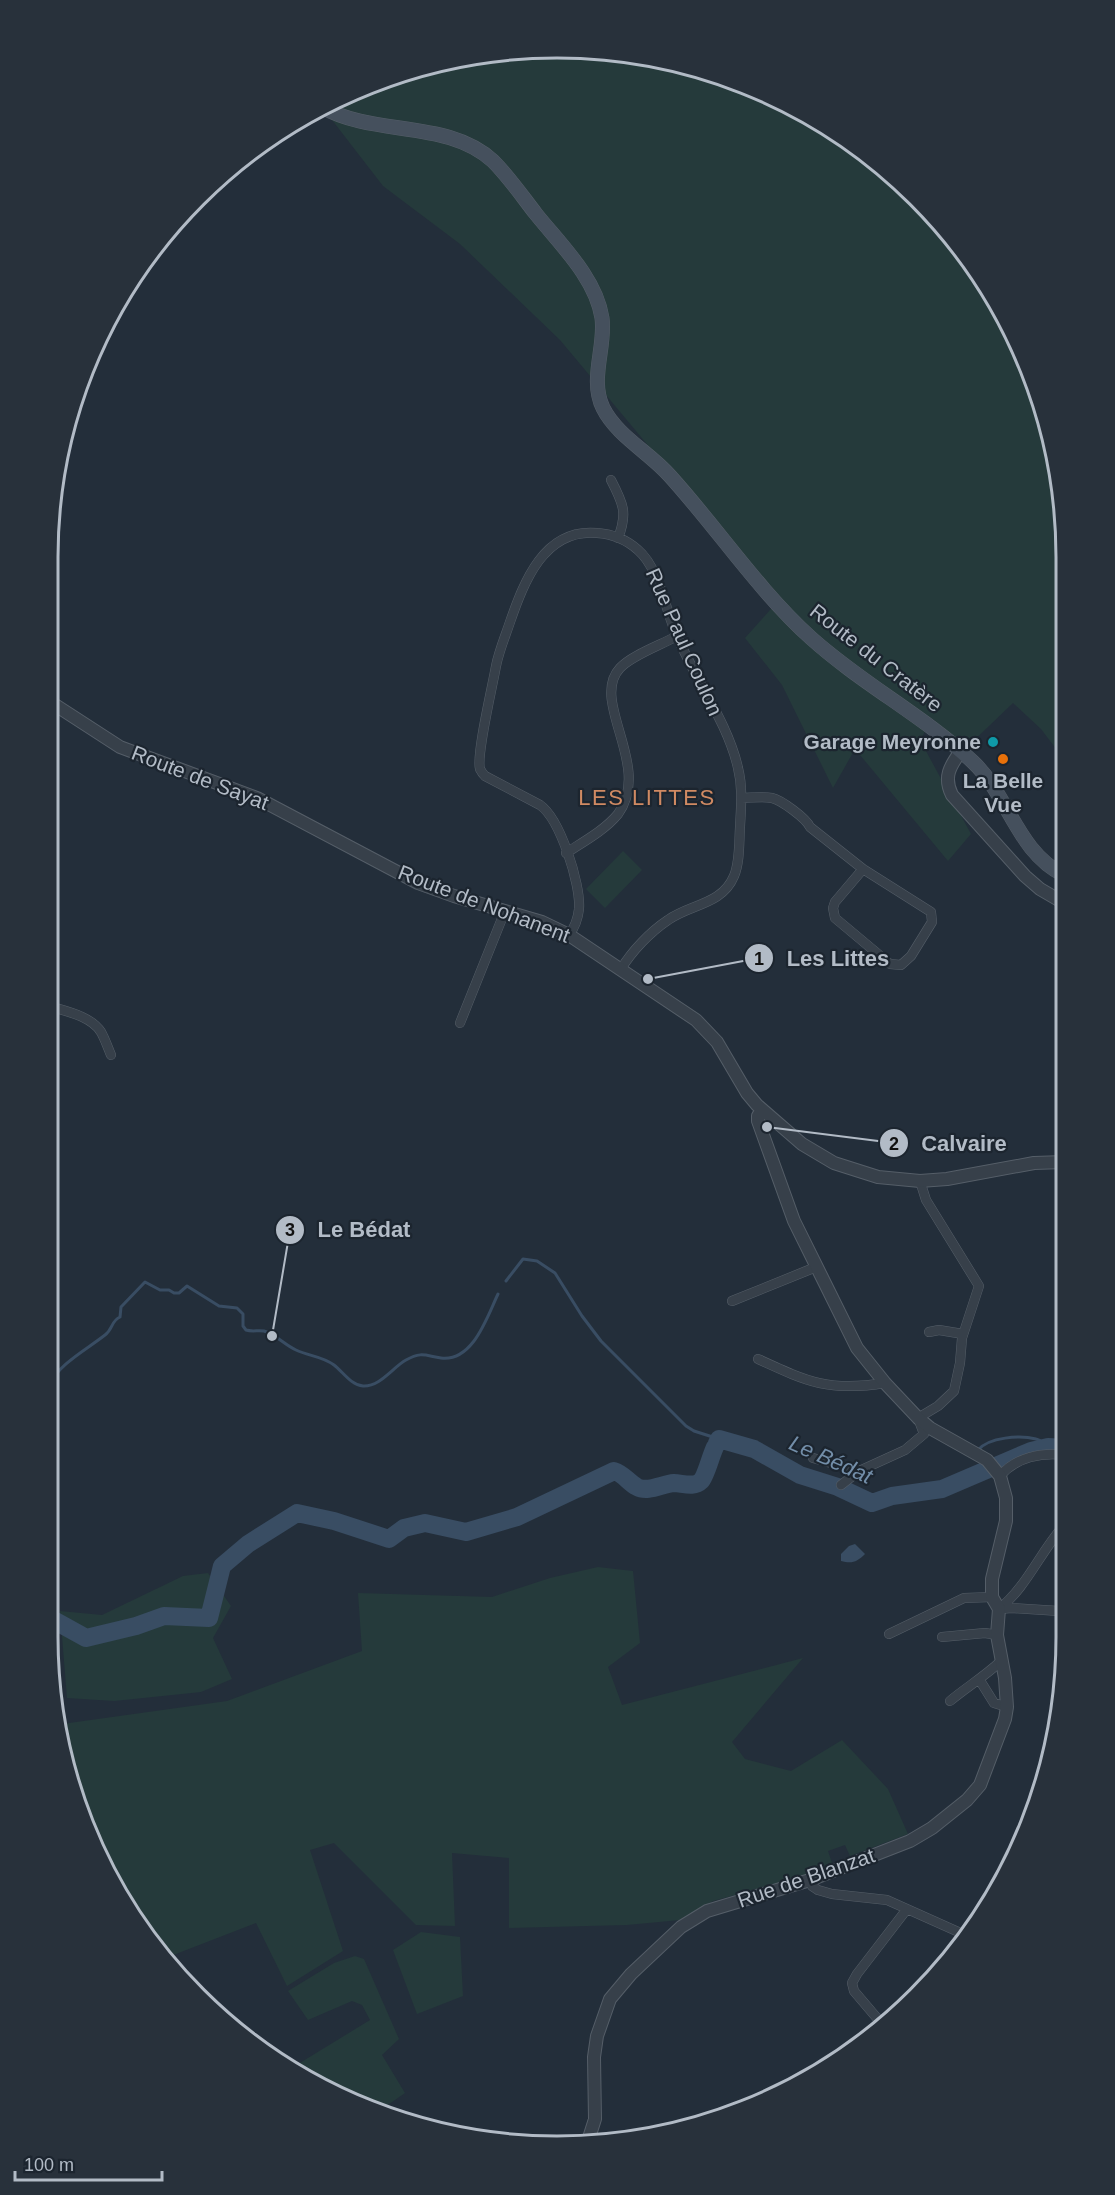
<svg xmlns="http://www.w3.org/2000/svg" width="1115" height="2195" viewBox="0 0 1115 2195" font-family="Arial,sans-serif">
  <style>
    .green { fill: #253a3b }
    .water { fill: #394d63 }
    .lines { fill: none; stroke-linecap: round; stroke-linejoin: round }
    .stream { stroke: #394d63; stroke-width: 3 }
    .river { stroke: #394d63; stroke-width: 18 }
    .minor-casing { stroke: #555e68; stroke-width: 10 }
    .tertiary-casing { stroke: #555e68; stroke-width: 14 }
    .secondary-casing { stroke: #555e68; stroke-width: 15 }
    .minor { stroke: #37404a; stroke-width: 9 }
    .tertiary { stroke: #37404a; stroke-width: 12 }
    .secondary { stroke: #45505d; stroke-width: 14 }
    .culture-dot { fill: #0f9aa8; stroke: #1c252f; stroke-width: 2 }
    .food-dot { fill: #e8710a; stroke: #1c252f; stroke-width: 2 }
    .labels { text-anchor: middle; stroke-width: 4.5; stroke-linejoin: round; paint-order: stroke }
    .street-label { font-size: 21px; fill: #b2bbc6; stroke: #1c252f }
    .poi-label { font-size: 21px; font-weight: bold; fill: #b2bbc6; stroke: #1c252f; text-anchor: end }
    .neighbourhood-label { font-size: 22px; letter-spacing: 1.5px; fill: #d08a63; stroke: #1c252f }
    .water-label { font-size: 22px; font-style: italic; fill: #738ea9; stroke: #1c252f }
    .rim { fill: none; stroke: #b2bbc6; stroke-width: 3 }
    .leader { fill: none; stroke: #b2bbc6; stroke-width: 2 }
    .callout-dot { fill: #b2bbc6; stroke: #1c252f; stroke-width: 2 }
    .mark-label { font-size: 18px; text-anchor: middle; font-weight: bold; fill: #111 }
    .callout-label { font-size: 22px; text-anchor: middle; font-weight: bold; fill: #b2bbc6; stroke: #1c252f; stroke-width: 4.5; stroke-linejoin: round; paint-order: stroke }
  </style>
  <rect width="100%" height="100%" fill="#232e3a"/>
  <!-- green -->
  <path class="green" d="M590,49L689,65L783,100L893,174L962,248L1028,363L1063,491V758L1041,729L1013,703L965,749L933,719L920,740L971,834L948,861L855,749L833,788L782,685L745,638L778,601L560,340L460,244L383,186L322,107L393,75L491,52Z
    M623,851L642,870L605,908L586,889Z
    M598,1567L633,1571L640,1643L608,1667L622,1705L803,1658L732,1742L745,1759L791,1771L842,1740L888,1789L908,1834L850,1856L845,1845L828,1851L832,1863L799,1878L713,1901L680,1920L627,1925L509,1928V1858L452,1853L455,1926L416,1925L334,1843L310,1850L343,1951L287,1986L256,1923L163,1959L154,1948L75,1802L62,1724L227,1701L362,1651L358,1593L492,1597L550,1578Z
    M208,1573L231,1606L213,1638L232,1679L201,1692L114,1701L67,1698L60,1611L102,1615L183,1576Z
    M421,1932L460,1937L463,1996L417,2014L393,1950Z
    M355,1956L364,1959L399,2039L382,2055L405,2093L382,2109L302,2079L290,2069L370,2020L362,2005L352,2001L308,2020L288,1991L334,1963Z"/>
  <!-- water -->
  <path class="water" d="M855,1544L865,1554C857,1562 852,1564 841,1561V1554L849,1546Z"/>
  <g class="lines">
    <!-- stream -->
    <path class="stream" d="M506,1281L523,1259L537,1261L555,1273L582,1316L601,1341L686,1426L694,1431L719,1439
      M48,1386C60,1363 86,1350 105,1335C113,1329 111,1321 120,1317L121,1307L145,1282L160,1290H169L174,1293H179L187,1286L219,1306L237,1308L243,1314V1326L246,1330C252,1332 258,1330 264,1331C275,1334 285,1345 296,1350C308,1356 322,1356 334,1365C343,1372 351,1385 363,1386C380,1387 393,1367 406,1360C422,1351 426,1356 441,1358C473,1362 487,1317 498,1294
      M978,1450C989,1437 1020,1435 1036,1439C1041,1440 1044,1444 1048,1447"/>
    <!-- river -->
    <path class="river" d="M717,1443L719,1439L754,1449L800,1475L838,1487L872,1503L892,1496L942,1489L1031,1451L1048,1447L1065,1448
      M48,1617L86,1638L136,1626L164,1616L209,1618L222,1566L248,1544L297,1513L334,1521L389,1539L404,1528L425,1523L466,1532L517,1517L614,1471C624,1474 628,1482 637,1487C648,1493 662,1484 674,1483C682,1483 694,1488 701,1481C706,1476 711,1455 715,1447"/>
    <defs>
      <path id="minor" d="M611,480C623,503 628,513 618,538
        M742,798C751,798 762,796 772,798C781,800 806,818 810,827L863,869L931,912L932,922L911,956L901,965L890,964L835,918L833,908L835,902L863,869
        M566,853C583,842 605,830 618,814C653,766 589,701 620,668C632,655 661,645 677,636
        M569,935C575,927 578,918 579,909C581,884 560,819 540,805L485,776C484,775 481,771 480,769C476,755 493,684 496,666C499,651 505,637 510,622C524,582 544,528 597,533C612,534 627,540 638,550C660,569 665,610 677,636C695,679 728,723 738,768C743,788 741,807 740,827C739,842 740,862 734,876C722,905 690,904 668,920C650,932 632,951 621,969
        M49,1006C65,1011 91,1016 101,1032C105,1039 108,1048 111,1055
        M460,1023L505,911
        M732,1301L816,1267
        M929,1332L939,1330L963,1334
        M758,1359C808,1382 829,1392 885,1383
        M813,1458L859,1471L905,1450L924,1434L918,1418L938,1406L954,1391L960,1363L962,1338L979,1286L926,1200L920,1181
        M1065,1463V1467
        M1000,1476C1016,1457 1042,1452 1065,1455
        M841,1485L859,1471
        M999,1609C1027,1587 1041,1550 1066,1523
        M999,1609L1012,1608L1059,1611L1066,1610
        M889,1634L964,1598L992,1597
        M942,1637L985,1633L997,1635
        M979,1679L994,1703L1007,1707
        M950,1701C967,1687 985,1676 1001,1661
        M810,1880L812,1886L818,1890L832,1894L887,1900L963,1934
        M882,2024L854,1991L852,1983L857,1974L907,1909"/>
      <path id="tertiary" d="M49,701L120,747L257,798L418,883L454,896L542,922L569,935L696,1020L717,1042L747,1093L757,1105L802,1144L834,1163L878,1177L920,1181L947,1179L1034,1163L1064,1162
        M961,751C950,766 943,777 952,795L1025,876L1040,889L1064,903
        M588,2141L595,2119L594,2057L597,2036L610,1999L631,1974L681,1927L707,1911L810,1880L910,1841L932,1828L967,1800L980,1785L1005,1719L1007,1707L1005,1678L997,1635L999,1609L992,1597V1579L1006,1521V1498L1000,1476L987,1460L930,1428L918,1418L885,1383L857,1348L794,1221L758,1121V1116L762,1110"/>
      <path id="secondary" d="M322,107C375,137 447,119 493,161C509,177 522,196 536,214C560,244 596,278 602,318C606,347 589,379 603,408C617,436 650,453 670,476C718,529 758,590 811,638C862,684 924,716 973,762C1009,796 1017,852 1064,875"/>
    </defs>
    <!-- minor casing -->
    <use href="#minor" class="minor-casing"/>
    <!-- tertiary casing -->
    <use href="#tertiary" class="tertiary-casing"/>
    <!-- secondary casing -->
    <use href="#secondary" class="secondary-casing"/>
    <!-- minor -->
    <use href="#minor" class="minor"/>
    <!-- tertiary -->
    <use href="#tertiary" class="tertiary"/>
    <!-- secondary -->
    <use href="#secondary" class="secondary"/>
  </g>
  <!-- markers -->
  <circle class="culture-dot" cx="993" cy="742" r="6"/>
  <circle class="food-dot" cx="1003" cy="759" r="6"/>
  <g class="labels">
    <!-- street labels -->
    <g class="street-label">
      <text transform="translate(684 642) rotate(66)" y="7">Rue Paul Coulon</text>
      <text transform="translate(876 658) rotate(38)" y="7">Route du Cratère</text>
      <text transform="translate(200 778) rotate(21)" y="7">Route de Sayat</text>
      <text transform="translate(484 904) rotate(21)" y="7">Route de Nohanent</text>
      <text transform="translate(806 1878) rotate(-19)" y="7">Rue de Blanzat</text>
    </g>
    <!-- poi labels -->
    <g class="poi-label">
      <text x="981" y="749">Garage Meyronne</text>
      <text x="1003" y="788" text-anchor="middle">La Belle<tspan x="1003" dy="24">Vue</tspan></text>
    </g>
    <!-- neighbourhood labels -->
    <g class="neighbourhood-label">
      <text x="647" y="805">LES LITTES</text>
    </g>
    <!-- water labels -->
    <g class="water-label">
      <text transform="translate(831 1459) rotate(24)" y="8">Le Bédat</text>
    </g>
  </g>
  <!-- crop -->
  <path d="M0 0H1115V2195H0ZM557 58H557A499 499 0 0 1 1056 557V1637A499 499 0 0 1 557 2136H557A499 499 0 0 1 58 1637V557A499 499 0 0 1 557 58Z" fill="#28313b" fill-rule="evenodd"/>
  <path class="rim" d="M557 58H557A499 499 0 0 1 1056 557V1637A499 499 0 0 1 557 2136H557A499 499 0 0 1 58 1637V557A499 499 0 0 1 557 58Z"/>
  <!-- callouts -->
  <path class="leader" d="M648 979L759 958M767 1127L894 1143M272 1336L290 1230"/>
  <g class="callout-dot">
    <circle cx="648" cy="979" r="6"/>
    <circle cx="767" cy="1127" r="6"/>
    <circle cx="272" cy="1336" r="6"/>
    <circle cx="759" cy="958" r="15"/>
    <circle cx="894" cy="1143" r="15"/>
    <circle cx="290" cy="1230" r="15"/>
  </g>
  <g class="mark-label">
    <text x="759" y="965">1</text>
    <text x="894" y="1150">2</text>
    <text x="290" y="1236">3</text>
  </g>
  <g class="callout-label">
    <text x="838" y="966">Les Littes</text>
    <text x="964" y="1151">Calvaire</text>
    <text x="364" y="1237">Le Bédat</text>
  </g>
  <!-- scale -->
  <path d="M15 2171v9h147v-9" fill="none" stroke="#b2bbc6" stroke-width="3"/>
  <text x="24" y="2171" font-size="18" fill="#b2bbc6" stroke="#1c252f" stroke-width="4.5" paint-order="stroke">100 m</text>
</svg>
